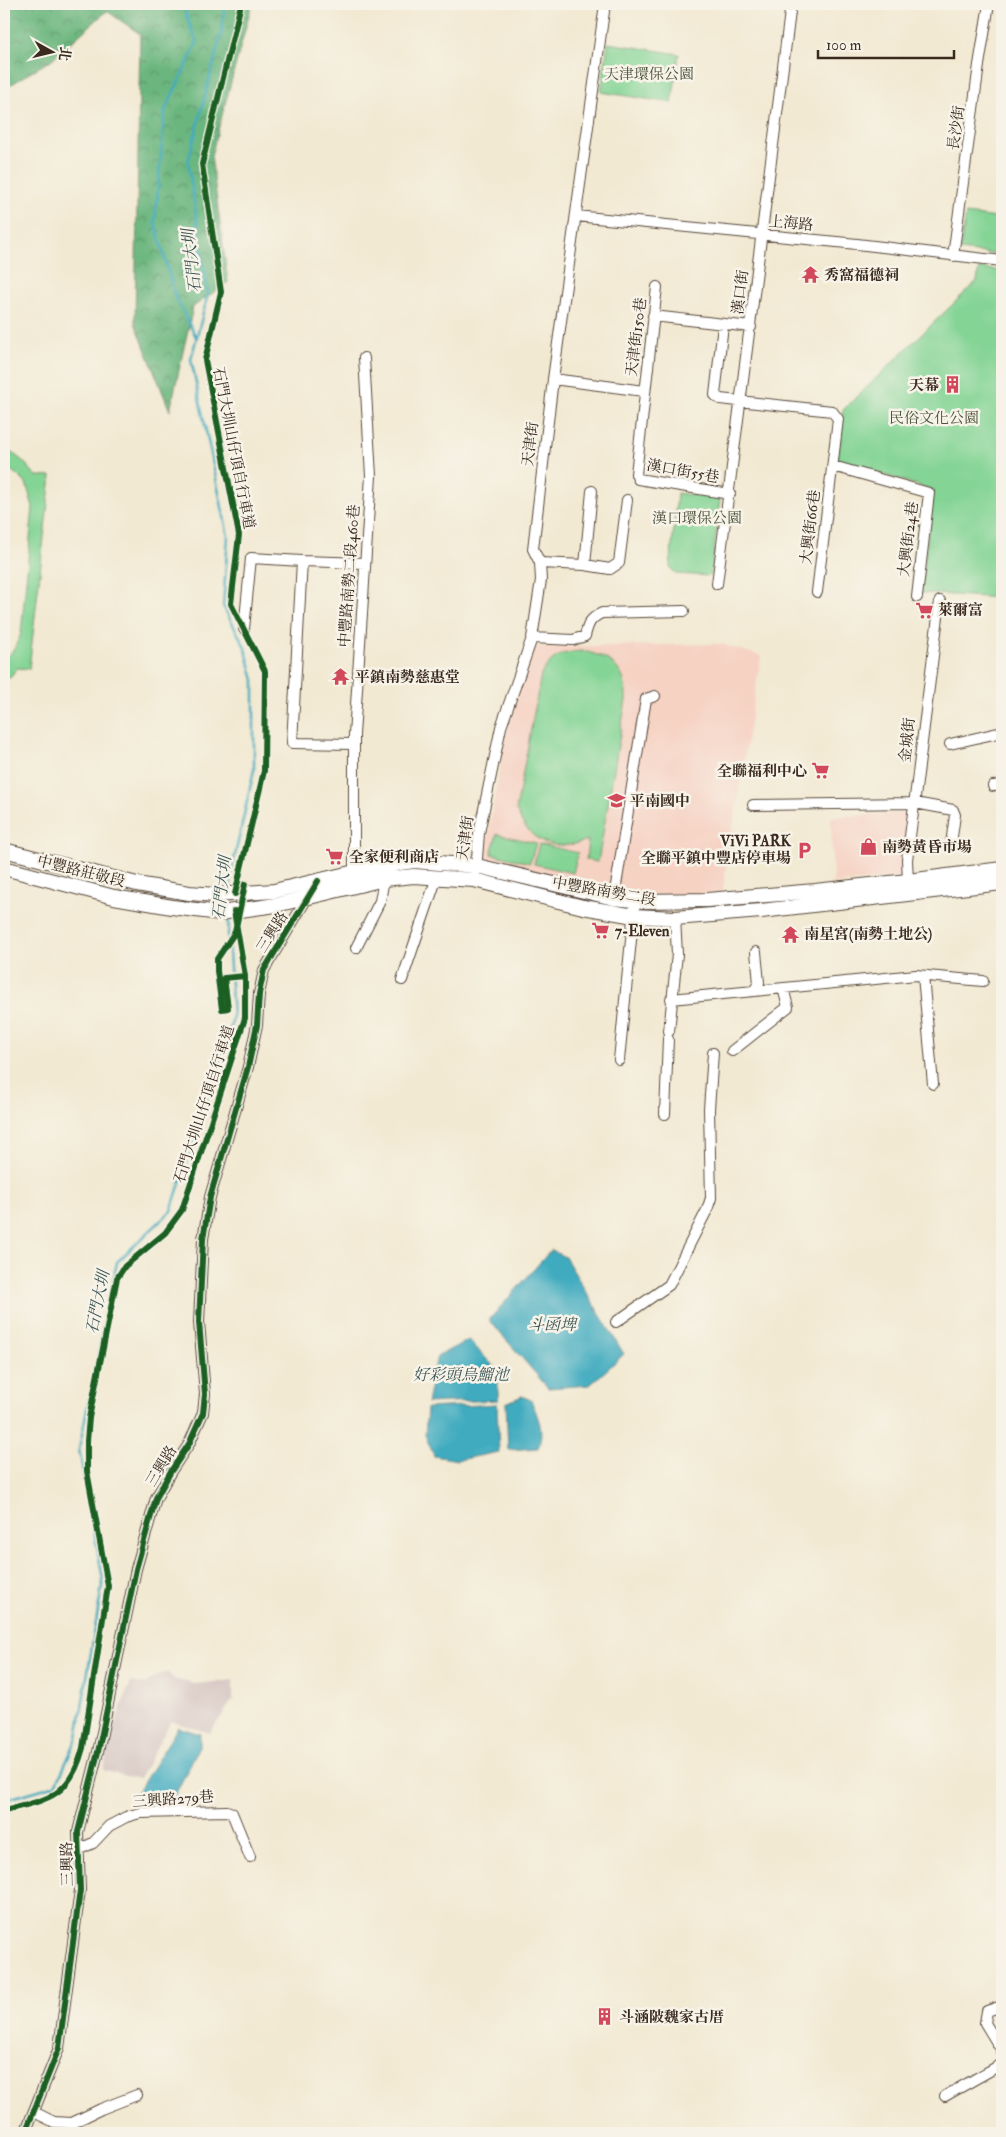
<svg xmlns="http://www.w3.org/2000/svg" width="1006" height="2137" viewBox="0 0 1006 2137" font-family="'IM FELL Double Pica','Noto Serif TC',serif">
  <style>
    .built { fill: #f6d2c3 }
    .industrial { fill: #d1bfbd }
    .forest { fill: url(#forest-crowns); stroke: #53704e }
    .green { fill: #84d495; stroke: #607f5a }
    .water { fill: #40abbf; stroke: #3e6a6e }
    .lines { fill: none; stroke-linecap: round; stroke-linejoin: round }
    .stream { stroke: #40abbf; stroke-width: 2.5 }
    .minor-casing { stroke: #564739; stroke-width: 12 }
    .major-casing { stroke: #564739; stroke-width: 16 }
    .minor { stroke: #fff; stroke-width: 10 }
    .major { stroke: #fff; stroke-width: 14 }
    .cycleway-casing { stroke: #f7f3e8; stroke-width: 9 }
    .cycleway { stroke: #1b5e20; stroke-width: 6 }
    .labels { text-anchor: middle; stroke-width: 5; stroke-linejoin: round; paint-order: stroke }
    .park-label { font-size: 15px; fill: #4d543c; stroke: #f7f3e8 }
    .street-label { font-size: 15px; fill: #3b2a1e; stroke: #f7f3e8 }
    .poi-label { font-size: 15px; font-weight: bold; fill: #3b2a1e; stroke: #f7f3e8; text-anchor: start }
    .water-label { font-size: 16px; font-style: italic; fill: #3d5756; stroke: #f7f3e8 }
  </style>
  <defs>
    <pattern id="forest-crowns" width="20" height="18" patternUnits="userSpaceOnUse" patternTransform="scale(1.25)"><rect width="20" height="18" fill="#6bb67e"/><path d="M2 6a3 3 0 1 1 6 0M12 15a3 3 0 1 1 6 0" fill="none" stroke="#599467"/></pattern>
  </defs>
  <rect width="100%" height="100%" fill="#f7f3e8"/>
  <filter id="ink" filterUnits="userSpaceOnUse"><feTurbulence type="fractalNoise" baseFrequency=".02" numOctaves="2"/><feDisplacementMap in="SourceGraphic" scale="10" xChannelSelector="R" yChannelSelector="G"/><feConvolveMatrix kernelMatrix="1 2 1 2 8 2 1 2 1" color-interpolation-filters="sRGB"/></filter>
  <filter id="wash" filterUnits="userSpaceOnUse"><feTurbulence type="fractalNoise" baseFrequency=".0096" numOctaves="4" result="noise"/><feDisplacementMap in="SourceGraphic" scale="20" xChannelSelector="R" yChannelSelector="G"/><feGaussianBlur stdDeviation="1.12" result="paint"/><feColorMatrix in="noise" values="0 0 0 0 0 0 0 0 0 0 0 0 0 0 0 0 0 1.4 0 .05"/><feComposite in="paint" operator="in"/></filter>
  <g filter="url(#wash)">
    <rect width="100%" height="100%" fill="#f2e9d2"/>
    <!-- built -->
    <path class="built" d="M721,644L761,656L722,893L643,896L484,861L504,741L532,647Z
      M907,813L904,877L833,884L831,817Z"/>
    <!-- industrial -->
    <path class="industrial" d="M168,1673L174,1679L195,1684L233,1680V1699L210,1733L171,1721L139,1779L103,1770L114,1726L131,1682L144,1684L160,1674Z"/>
    <!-- forest -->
    <path class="forest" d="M4,4H252L211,156L228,282L193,307L170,411L135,323L140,34L107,11L51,60L4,89Z"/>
    <!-- green -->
    <path class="green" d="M608,43L679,54L672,103L601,92Z
      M966,214L997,218L993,254L960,250Z
      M979,268L1002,271V598L921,593L933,490L838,461L843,410L977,281Z
      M4,450C18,454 27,465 36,476H51L29,669L17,668L11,676L4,680V661L14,649L21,634L33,507L26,483L4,464Z
      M677,493L720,499L711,576L676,574L670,567Z
      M583,651C612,657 627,670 626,700L598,862L586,860L588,840C555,852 530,844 516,810L541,675C551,656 562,652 583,651Z
      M497,834L536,843L530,863L491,854Z
      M539,844L578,853L573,873L534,864Z"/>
    <!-- water -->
    <path class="water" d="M551,1250L565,1257L624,1354L590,1385L548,1388L489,1320Z
      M469,1340L498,1371V1400L427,1403L437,1356Z
      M522,1396L531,1400C538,1417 545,1431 538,1448L508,1450L506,1403Z
      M497,1404L499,1452L458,1460L434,1456L425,1435L427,1408Z
      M178,1727L200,1734V1745L171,1803L147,1809L135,1796Z"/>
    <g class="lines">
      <!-- stream -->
      <path class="stream" d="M182,4L197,43L165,110L155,222L175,296L196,337
        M225,4L221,34L188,162L208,294L191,359L228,536L223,606L245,647L254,680V770L232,869L230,889
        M4,1800L56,1785L77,1738L103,1580L79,1449L117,1262L171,1211L233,1018L228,935L229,917"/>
    </g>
  </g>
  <g filter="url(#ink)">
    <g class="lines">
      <defs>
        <path id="minor" d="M576,216L857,244L1002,261
          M953,256L979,65L989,4
          M657,287L636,474L638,479L730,494
          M653,316L751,327
          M723,325L715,395L720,399L832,411L838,419L817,592
          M553,379L644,391
          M833,466L929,493L917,597
          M540,563L585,565L610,569L619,563L627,500
          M585,565L592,491
          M717,584L791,4
          M244,629L251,558L302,561
          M532,638L573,640L585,636C588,624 590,618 602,613L684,611
          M354,744L292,743L302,561L365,563
          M950,744L1002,732
          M993,786L1002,785
          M753,805L915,803L953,810L955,815L951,844
          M476,871L479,833L501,727L532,638L535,619L541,580L540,563L533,549L553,379L605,4
          M354,878V735L371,476L364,358
          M908,881L907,860L940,601
          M614,898L646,699L655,696
          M356,948L380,901L384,879
          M923,976L933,1084
          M402,980L437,877
          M754,991L916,975L983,981
          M671,999L754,991L759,983L756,952
          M669,1031L677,954L675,918
          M732,1051L788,1007L783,988
          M619,1060L635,900
          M665,1114L668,1039
          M616,1322L669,1285L707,1210L711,1198L709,1109L713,1053
          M78,1850L93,1843L109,1826L126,1817L140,1813L227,1811L232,1813L250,1857
          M1002,2006L987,2011L985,2023L1002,2051
          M945,2096L1002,2064
          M34,2112L54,2122L72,2123L101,2109L137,2095
          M25,2133L59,2048L80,1890L78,1832L98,1752L136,1569L156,1498L171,1471L189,1444L203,1413L205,1394L199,1322L203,1239L210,1197L248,1067L257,1025L259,994L264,970L309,895"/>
        <path id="major" d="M4,850L137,884L189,893L216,895L274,891L385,865L414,861L477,866L614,898L643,901L707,900L815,891L908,881L1002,869
          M4,868L114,897L172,907L220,913L276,905L384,879L414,876L474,880L583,907L634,916L675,918L761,911L1002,883"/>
      </defs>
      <!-- minor casing -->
      <use href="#minor" class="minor-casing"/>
      <!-- major casing -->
      <use href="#major" class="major-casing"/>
      <!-- minor -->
      <use href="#minor" class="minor"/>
      <!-- major -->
      <use href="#major" class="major"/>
      <defs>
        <path id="cycleway" d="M235,894L264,771L265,671L231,604L239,535L205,360L221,292L202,164L241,4
          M245,976L224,978L228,1008L222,1009L217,971V959L235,932L245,884
          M4,1810C48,1800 70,1797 83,1748L108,1586L87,1471V1441L89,1418L117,1278L125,1266L165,1233L182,1210L245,1018V976L234,911
          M25,2133L59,2048L80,1890L78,1832L98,1752L136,1569L156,1498L171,1471L189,1444L203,1413L205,1394L199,1322L203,1239L210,1197L248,1067L257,1025L259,994L264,970L318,881"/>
      </defs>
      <!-- cycleway casing -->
      <use href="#cycleway" class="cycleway-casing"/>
      <!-- cycleway -->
      <use href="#cycleway" class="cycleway"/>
    </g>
  </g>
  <!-- icons -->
  <defs>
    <symbol id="temple-bare" viewBox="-9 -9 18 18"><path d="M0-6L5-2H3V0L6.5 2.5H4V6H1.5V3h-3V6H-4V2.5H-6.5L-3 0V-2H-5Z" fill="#d1495b" stroke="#f7f3e8" stroke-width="2.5" paint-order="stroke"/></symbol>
    <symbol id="building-bare" viewBox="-9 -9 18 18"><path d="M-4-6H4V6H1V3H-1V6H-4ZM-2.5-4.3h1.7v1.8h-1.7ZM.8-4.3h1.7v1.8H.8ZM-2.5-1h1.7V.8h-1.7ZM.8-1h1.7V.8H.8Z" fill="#d1495b" stroke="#f7f3e8" stroke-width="2.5" paint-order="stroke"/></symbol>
    <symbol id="supermarket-bare" viewBox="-9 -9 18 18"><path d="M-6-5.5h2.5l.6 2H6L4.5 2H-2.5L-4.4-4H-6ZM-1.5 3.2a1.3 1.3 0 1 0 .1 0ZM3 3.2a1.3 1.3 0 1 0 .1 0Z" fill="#d1495b" stroke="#f7f3e8" stroke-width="2.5" paint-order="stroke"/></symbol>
    <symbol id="school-bare" viewBox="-9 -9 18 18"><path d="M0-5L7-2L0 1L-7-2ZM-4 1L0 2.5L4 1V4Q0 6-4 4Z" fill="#d1495b" stroke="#f7f3e8" stroke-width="2.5" paint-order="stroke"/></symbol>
    <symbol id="shop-bare" viewBox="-9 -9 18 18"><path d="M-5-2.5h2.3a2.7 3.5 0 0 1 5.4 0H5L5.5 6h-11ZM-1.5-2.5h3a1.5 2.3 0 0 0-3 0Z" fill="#d1495b" stroke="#f7f3e8" stroke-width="2.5" paint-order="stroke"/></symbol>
    <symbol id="parking-bare" viewBox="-9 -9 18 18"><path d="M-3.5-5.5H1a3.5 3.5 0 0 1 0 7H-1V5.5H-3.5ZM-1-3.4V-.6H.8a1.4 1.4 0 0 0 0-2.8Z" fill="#d1495b" stroke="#f7f3e8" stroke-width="2.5" paint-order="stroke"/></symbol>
  </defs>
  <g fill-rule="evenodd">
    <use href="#temple-bare" x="798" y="262" width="25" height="25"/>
    <use href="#building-bare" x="940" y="372" width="25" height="25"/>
    <use href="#supermarket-bare" x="912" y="598" width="25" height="25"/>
    <use href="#temple-bare" x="328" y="664" width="25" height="25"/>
    <use href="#supermarket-bare" x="808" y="758" width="25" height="25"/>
    <use href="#school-bare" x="604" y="788" width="25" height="25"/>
    <use href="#shop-bare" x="856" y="834" width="25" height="25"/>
    <use href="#parking-bare" x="792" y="838" width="25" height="25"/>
    <use href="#supermarket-bare" x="322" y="844" width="25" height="25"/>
    <use href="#supermarket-bare" x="588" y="918" width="25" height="25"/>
    <use href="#temple-bare" x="778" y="922" width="25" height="25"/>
    <use href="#building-bare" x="592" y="2004" width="25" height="25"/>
  </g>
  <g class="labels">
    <!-- park labels -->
    <g class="park-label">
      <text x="649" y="79">天津環保公園</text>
      <text x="934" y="423">民俗文化公園</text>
      <text x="697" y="523">漢口環保公園</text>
    </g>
    <!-- street labels -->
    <g class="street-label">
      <text transform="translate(956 128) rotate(-82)" y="5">長沙街</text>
      <text transform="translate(791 223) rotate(5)" y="5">上海路</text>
      <text transform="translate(740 292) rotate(-83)" y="5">漢口街</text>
      <text transform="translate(636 337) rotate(-83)" y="5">天津街150巷</text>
      <text transform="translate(530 444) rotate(-83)" y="5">天津街</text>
      <text transform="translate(234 448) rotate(79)" y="5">石門大圳山仔頂自行車道</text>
      <text transform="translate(683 471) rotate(10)" y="5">漢口街55巷</text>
      <text transform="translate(810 527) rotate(-83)" y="5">大興街66巷</text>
      <text transform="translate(908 539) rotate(-83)" y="5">大興街24巷</text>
      <text transform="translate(349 576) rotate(-86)" y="5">中豐路南勢二段460巷</text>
      <text transform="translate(907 740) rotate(-84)" y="5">金城街</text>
      <text transform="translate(465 838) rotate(-82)" y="5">天津街</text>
      <text transform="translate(81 871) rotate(14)" y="5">中豐路莊敬段</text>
      <text transform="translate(604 891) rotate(10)" y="5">中豐路南勢二段</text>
      <text transform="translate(272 932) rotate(-58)" y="5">三興路</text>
      <text transform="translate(204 1104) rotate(-72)" y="5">石門大圳山仔頂自行車道</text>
      <text transform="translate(161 1466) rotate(-59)" y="5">三興路</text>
      <text transform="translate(173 1799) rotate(-4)" y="5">三興路279巷</text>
      <text transform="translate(67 1864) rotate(-91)" y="5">三興路</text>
    </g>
    <!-- poi labels -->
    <g class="poi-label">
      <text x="824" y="280">秀窩福德祠</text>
      <text x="939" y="390" text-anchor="end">天幕</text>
      <text x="938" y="615">萊爾富</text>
      <text x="355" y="682">平鎮南勢慈惠堂</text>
      <text x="807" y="776" text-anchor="end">全聯福利中心</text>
      <text x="630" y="806">平南國中</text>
      <text x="791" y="846" text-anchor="end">ViVi PARK<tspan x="791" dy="17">全聯平鎮中豐店停車場</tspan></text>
      <text x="882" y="852">南勢黃昏市場</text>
      <text x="349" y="862">全家便利商店</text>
      <text x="615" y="936">7-Eleven</text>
      <text x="804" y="939">南星宮(南勢土地公)</text>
      <text x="619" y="2022">斗涵陂魏家古厝</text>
    </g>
    <!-- water labels -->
    <g class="water-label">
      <text transform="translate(191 261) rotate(-97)" y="6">石門大圳</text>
      <text transform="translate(221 888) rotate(-84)" y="6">石門大圳</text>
      <text transform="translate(97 1302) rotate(-79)" y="6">石門大圳</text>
      <text x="552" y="1330">斗函埤</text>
      <text x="461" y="1380">好彩頭烏鰡池</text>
    </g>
  </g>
  <!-- margin -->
  <rect width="1006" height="2137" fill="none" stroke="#f7f3e8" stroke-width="20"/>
  <!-- north arrow -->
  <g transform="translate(52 52) rotate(98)" stroke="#f7f3e8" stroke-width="4" paint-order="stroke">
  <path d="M0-4L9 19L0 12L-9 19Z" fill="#3b2a1e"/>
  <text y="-8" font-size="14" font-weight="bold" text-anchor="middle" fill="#3b2a1e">北</text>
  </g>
  <!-- scale -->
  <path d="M818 50v8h136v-8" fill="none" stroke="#3b2a1e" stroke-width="2.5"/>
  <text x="826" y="50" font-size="15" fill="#3b2a1e" stroke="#f7f3e8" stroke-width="4" paint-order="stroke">100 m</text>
</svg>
